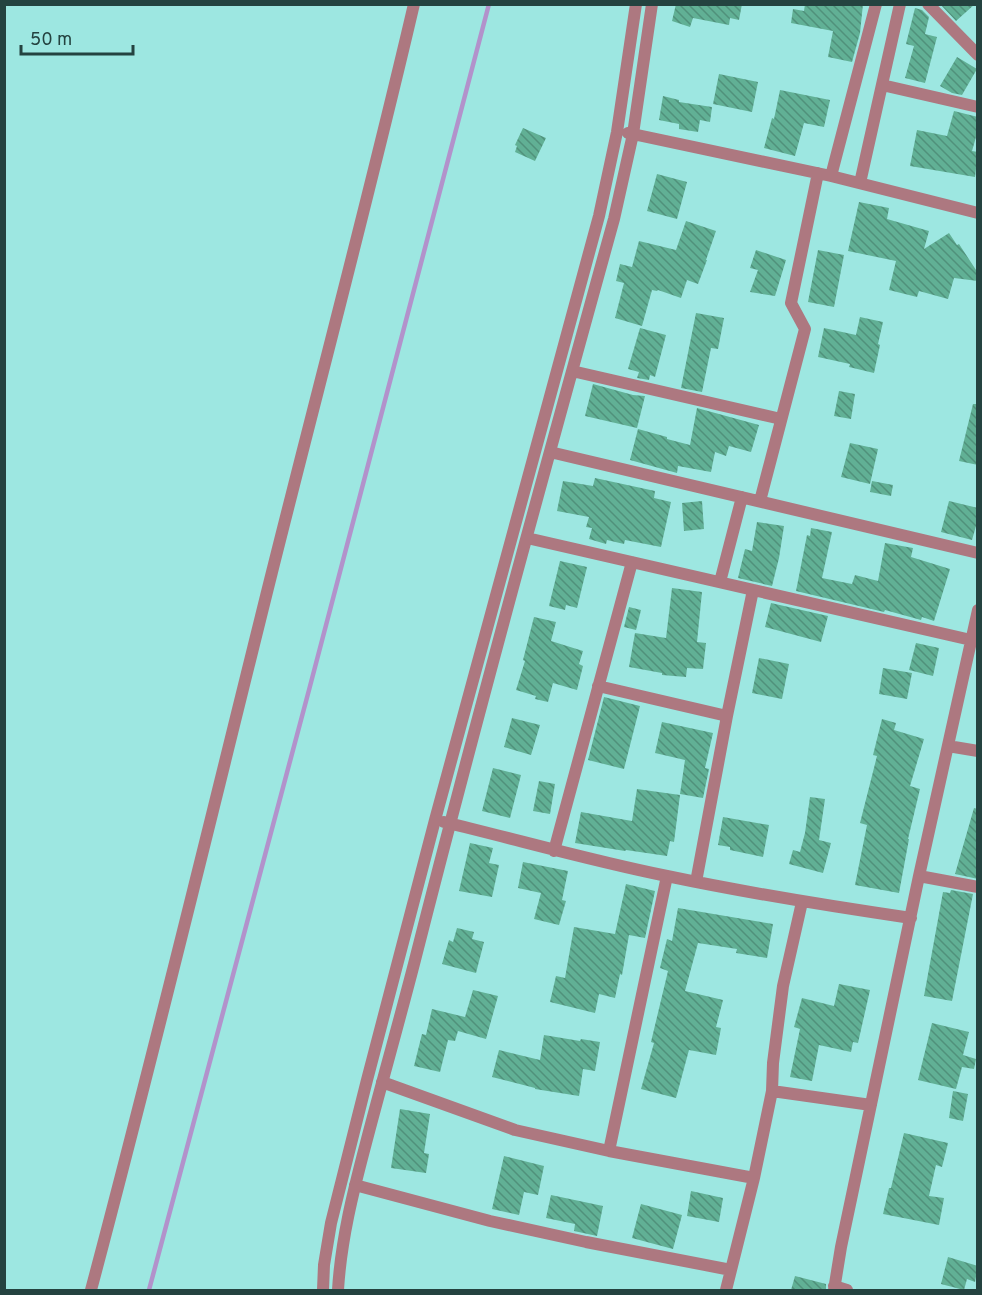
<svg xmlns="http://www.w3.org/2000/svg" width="982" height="1295" viewBox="0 0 982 1295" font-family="Overpass,sans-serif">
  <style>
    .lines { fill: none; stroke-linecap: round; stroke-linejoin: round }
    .stream { stroke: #b292cb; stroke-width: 4.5 }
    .building { fill: url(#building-back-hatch) }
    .street { stroke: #ad7880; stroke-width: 12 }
  </style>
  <defs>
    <pattern id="building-back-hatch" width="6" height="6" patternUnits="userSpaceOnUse" patternTransform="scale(1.5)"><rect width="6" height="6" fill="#61b095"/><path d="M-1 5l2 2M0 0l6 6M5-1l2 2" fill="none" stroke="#50917b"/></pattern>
  </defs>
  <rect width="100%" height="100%" fill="#9de7e1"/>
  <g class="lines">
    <!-- stream -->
    <path class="stream" d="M149,1290L309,690L489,4"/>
  </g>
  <!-- building -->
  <path class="building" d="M676,4H742L739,20L730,18L729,25L693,18L690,27L672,21Z
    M805,4H863L860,33L852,62L828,57L833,31L791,23L793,9L804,11Z
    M940,4H975L956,21Z
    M915,8L922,10L929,17L925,34L937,37L925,83L905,78L914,46L906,44Z
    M957,57L977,69L962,95L952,93L940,86Z
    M719,74L758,82L752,112L713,104Z
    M780,90L830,100L824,127L804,123L795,156L764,148L772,118L774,119Z
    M663,96L679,100V102L712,107L710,122L700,120L698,132L679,129V124L659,120Z
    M954,111L978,117V130L972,151L978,152L975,177L910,166L917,130L947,136Z
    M523,128L546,138L535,161L515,152L517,146L515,145Z
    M657,174L687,182L677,219L647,211Z
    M859,202L889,208L887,219L929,231L924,249L949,233L957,245L959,244L978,273V281L954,278L948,299L919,291L917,297L889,290L896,261L848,251Z
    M686,221L716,231L706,260H707L698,284L687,280L681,298L658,290L657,291L652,290L642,326L615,318L624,283L616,281L620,264L632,267L639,241L676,250Z
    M756,250L786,260L775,296L750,292L758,270L750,268Z
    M818,250L844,255L834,307L808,302Z
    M696,313L724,318L718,349L711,348L702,392L681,388Z
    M860,317L883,322L878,344L880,345L874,373L849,367L850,364L818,357L824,328L856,335Z
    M640,328L666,335L655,377L650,375L649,380L637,378L639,372L628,369Z
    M593,384L633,395L645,396L637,428L585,416Z
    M839,391L855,394L851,419L834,416Z
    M973,404H978V465L959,461Z
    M697,408L759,425L751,452L729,446L726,456L715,452L711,472L678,466L677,473L630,460L638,429L667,437V439L690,445Z
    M850,443L878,449L870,484L841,477Z
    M595,478L655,491L654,498L671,502L661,547L625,540L624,544L607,540L606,544L589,539L592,528L586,527L589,517L557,511L563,481L593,486Z
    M872,481L893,485L891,496L870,492Z
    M702,501L704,529L684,531L682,503Z
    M949,501L978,508V519L972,540L941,532Z
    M757,522L784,526L779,558L772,586L738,578L745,549L752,551Z
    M811,528L832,532L822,578L852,584L855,575L878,581L885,543L913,548L911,557L950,569L934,621L922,617L921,620L885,610L884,612L796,591L807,535L810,536Z
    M560,561L587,567L577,608L566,605L565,610L549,606Z
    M672,588L702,592L697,642L706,643L703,669L687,668L686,677L662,675V673L629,667L635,633L666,638Z
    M771,603L828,616L821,642L765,627Z
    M629,607L641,610L636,630L624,627Z
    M534,617L556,622L551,641L583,651L579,664L583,666L577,690L553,683L548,702L535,699L536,696L516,690L525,661L523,660Z
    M916,643L939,648L933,676L909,670Z
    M759,658L789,664L782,699L752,693Z
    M883,668L912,673L907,699L879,694Z
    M604,697L640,706L624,769L588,760Z
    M512,718L540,725L531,755L504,747Z
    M882,719L896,723L894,730L924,739L910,786L920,789L908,839H909L899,893L855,885L867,825L860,823L877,756L873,755Z
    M662,722L713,733L705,768L709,769L703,798L680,794L685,760L655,753Z
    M493,768L521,775L510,818L482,811Z
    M539,781L555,784L550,814L533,811Z
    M637,789L680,795L674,842L670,841L667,856L626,850L625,851L575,843L581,812L632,821Z
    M810,797L825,799L819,840L831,843L823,873L789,864L793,850L800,852L805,833Z
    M974,808L978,809V879L955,874Z
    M723,817L769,825L763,857L730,850V847L718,845Z
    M470,843L493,848L489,863L499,865L492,897L459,891Z
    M523,862L568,871L562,900L566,901L559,925L534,919L541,893L518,888Z
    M626,884L655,891L645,938L629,935L622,975L620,974L615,998L599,994L595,1013L550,1002L556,976L565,978L574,927L615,934Z
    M951,890L973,894L952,1001L924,996L943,892L950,893Z
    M678,908L773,924L767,958L736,953L737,949L698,943L685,991L723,1000L716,1027L721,1028L716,1055L689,1050L676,1098L641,1089L654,1043L651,1042L668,971L660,968L667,939L672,941Z
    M457,928L474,932L472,939L484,942L476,973L442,964L449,940L453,942Z
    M839,984L870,990L858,1043L853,1042L851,1052L819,1045L812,1081L790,1077L800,1029L794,1027L802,998L834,1006Z
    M473,990L498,996L486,1039L458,1031L455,1041L448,1040L440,1072L414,1066L422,1034L426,1035L432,1009L465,1017Z
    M932,1023L969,1032L963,1055L976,1059L974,1069L962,1067L956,1089L918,1080Z
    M544,1035L580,1041L581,1039L600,1042L595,1071L583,1069L579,1096L535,1089V1088L492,1077L499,1050L540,1060Z
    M953,1091L968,1094L963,1121L949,1118Z
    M400,1109L430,1114L424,1153L429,1154L426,1173L391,1168Z
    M904,1133L948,1143L942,1167L936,1165L929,1196L944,1198L939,1225L883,1214L889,1188H891Z
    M504,1156L544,1166L538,1195L524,1192L519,1215L492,1209Z
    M691,1191L723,1198L719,1222L687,1216Z
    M551,1195L603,1206L597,1236L574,1231L575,1224L546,1218Z
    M641,1204L682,1215L673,1249L632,1238Z
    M948,1257L978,1266L975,1282L967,1279L964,1290L941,1284Z
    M795,1276L826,1284V1290H791Z"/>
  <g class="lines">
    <!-- street -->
    <path class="street" d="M928,4L978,55
      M882,85L978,107
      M628,133L831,176L978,213
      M831,176L876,4
      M860,183L900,4
      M572,371L781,419
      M550,452L978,553
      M760,501L805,329L791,303L818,173
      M527,538L971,640
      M720,582L742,497
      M598,686L727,716
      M948,746L978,751
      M444,822C519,840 592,861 667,876C748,893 829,906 911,918
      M554,851L632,562
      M919,876L978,887
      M696,882L727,716L753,590
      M382,1082L515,1130L609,1151L754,1178
      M772,1091L871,1105
      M609,1151L667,876
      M355,1185L490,1221L586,1242L731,1270
      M834,1286L847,1290
      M91,1290C154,1054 211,817 270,580C318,388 369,197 414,4
      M323,1290L324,1265L331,1223L367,1080L435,820L599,216L617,132L636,4
      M338,1290C341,1240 353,1192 366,1143C382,1082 399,1022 415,960C478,712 546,465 614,219L633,134L652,4
      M726,1290L754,1178L772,1091L773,1063L783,986L802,902
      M834,1290L841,1247L919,876L978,610"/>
  </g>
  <!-- border -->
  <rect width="982" height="1295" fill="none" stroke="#244340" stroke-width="12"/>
  <!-- scale -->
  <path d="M21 45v9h112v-9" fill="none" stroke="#244340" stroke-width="3"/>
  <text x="30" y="45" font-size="18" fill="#244340" stroke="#9de7e1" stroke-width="4.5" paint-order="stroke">50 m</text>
</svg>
